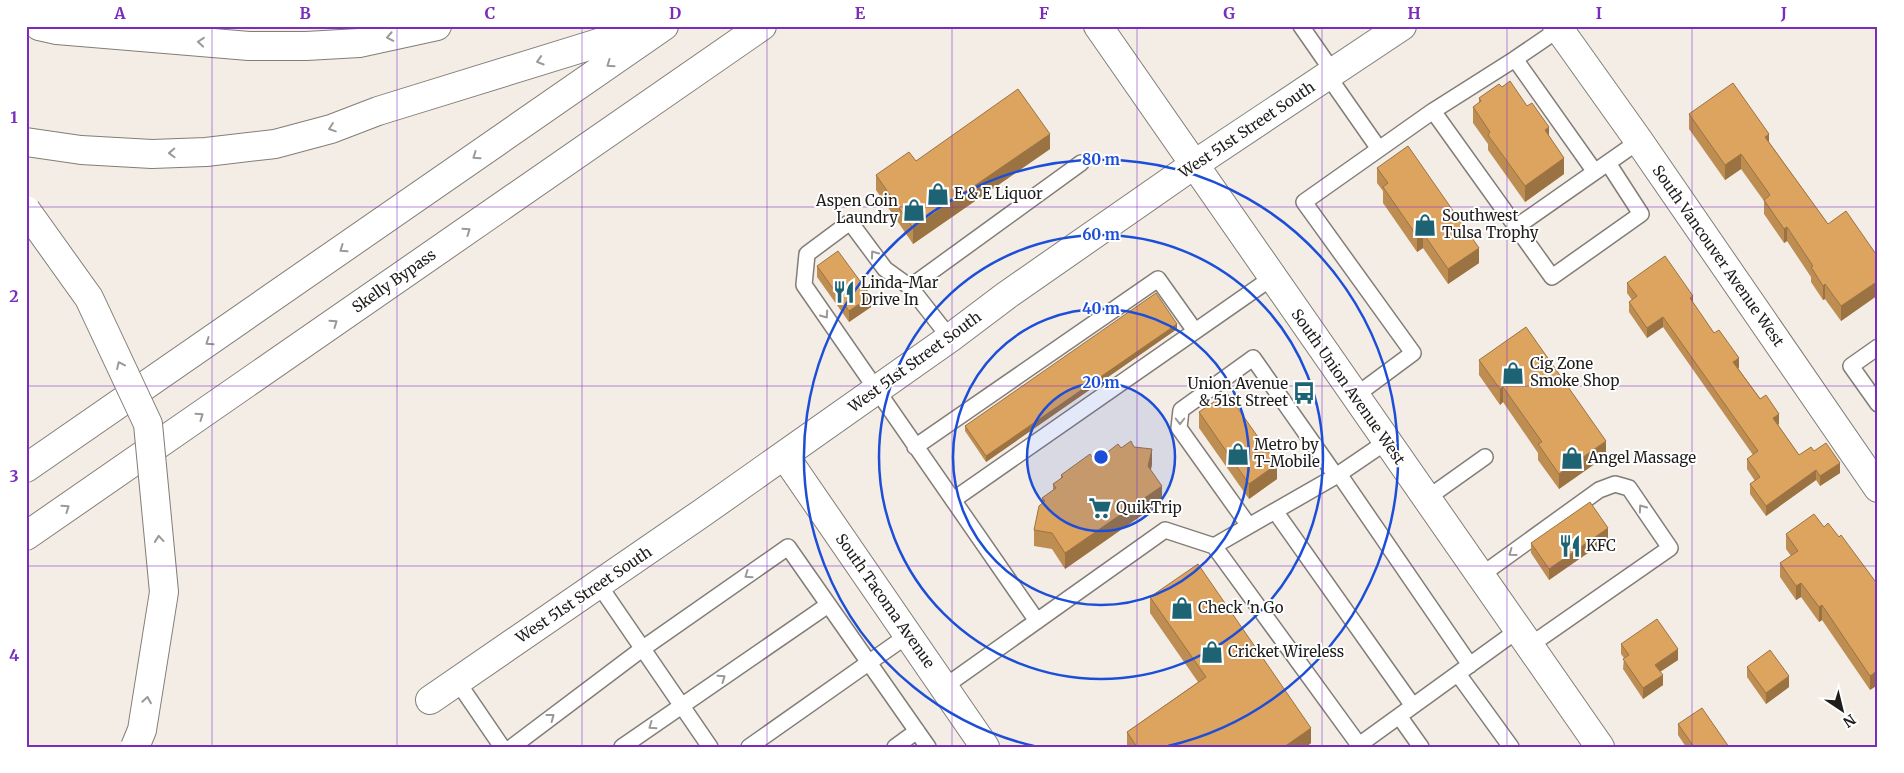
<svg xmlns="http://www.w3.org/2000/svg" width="1904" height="773" viewBox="0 0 1904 773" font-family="Merriweather,serif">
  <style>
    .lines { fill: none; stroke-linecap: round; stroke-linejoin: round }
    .service-casing { stroke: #837d77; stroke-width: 18 }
    .minor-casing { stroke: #837d77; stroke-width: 30 }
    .tertiary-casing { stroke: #837d77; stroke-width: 30 }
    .motorway-casing { stroke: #837d77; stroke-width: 30 }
    .service { stroke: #fff; stroke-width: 15 }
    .minor { stroke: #fff; stroke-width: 28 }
    .tertiary { stroke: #fff; stroke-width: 28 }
    .motorway { stroke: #fff; stroke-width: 28 }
    .motorway-bridge-casing { stroke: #837d77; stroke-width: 30; stroke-linecap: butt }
    .motorway-bridge { stroke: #fff; stroke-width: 28 }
    .wall { fill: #be8d52 }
    .shaded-wall { fill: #9b7342 }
    .building { fill: #dda45f; stroke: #9b7342 }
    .oneway { stroke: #9a9998 }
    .grid { fill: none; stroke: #7b2cbf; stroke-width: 1; stroke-opacity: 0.55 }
    .ring { fill: none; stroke: #1d4ed8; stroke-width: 2.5 }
    .labels { text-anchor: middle; stroke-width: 4; stroke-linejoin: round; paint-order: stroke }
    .street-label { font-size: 15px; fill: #1f1d1b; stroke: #fff }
    .poi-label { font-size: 15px; fill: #1f1d1b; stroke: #fff; text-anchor: start }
    .centre { fill: #1d4ed8; stroke: #fff; stroke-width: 2.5 }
    .ring-label { font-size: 15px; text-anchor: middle; font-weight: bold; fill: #1d4ed8; stroke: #fff; stroke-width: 4; stroke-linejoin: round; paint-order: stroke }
    .neatline { fill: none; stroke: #7b2cbf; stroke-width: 2 }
    .grid-label { font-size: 16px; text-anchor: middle; font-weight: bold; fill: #7b2cbf }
  </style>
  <rect width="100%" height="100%" fill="#f3ede6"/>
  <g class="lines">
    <defs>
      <path id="service" d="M1301,26L1333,72
        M1559,29L1515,59L1433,111L1552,277L1641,214L1608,163
        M1515,59L1595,172
        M1328,76L1379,149
        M1516,227L1639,141
        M910,287L885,269L850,222L807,254L804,285L1037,621
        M950,338L910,287L1081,163
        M1878,347L1851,366L1878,404
        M1355,396L1413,353L1304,202L1433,111
        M915,447L1158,279L1195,331
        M1339,474L1470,665
        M1426,499L1485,457
        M953,500L1273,277
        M1275,511L1413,706
        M1249,526L1179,428L1181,410L1253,358L1336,476
        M1214,546L1359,745L1518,630
        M1480,576L1599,490L1615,484L1629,488L1670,548L1529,646
        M599,585L710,747
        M1458,674L1511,747
        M457,681L502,747
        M944,687L1165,530L1214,546L1336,476L1386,442
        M1399,716L1421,747
        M512,747L642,649L788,547L928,747
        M622,747L828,605
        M749,747L908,635
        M895,747L917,731"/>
      <path id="minor" d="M1557,26L1639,141L1878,488
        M784,455L985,747
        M430,700L702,513L950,338L1007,295L1195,164"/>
      <path id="tertiary" d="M1098,26L1600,747
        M1195,164L1402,26"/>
      <path id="motorway" d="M39,26L57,30L249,46H306L359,43L437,26
        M26,142L81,150L152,154L206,152L275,144L331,129L378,111L647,28
        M26,468L664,26
        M26,536L762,26"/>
    </defs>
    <!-- service casing -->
    <use href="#service" class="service-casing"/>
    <!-- minor casing -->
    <use href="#minor" class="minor-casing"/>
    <!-- tertiary casing -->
    <use href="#tertiary" class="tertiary-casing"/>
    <!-- motorway casing -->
    <use href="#motorway" class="motorway-casing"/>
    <!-- service -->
    <use href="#service" class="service"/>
    <!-- minor -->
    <use href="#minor" class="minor"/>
    <!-- tertiary -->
    <use href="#tertiary" class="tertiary"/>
    <!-- motorway -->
    <use href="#motorway" class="motorway"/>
    <defs>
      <path id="motorway-bridge" d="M26,210L89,298L148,424L164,592L142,730L135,747"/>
    </defs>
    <!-- motorway-bridge casing -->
    <use href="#motorway-bridge" class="motorway-bridge-casing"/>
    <!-- motorway-bridge -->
    <use href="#motorway-bridge" class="motorway-bridge"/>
  </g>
  <!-- wall -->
  <path class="wall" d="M1502,87L1549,136L1564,174L1525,202L1488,150V144L1473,123V107L1479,103V98Z
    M1689,114L1769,142L1828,224L1878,257V295L1841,321L1825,299L1823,300L1811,282V277L1787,241L1784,243L1764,214V201L1741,169L1725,180L1689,129Z
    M1050,149L913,244L876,190V175L916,161Z
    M1377,168L1479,263L1448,284L1423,248L1417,252L1383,203V191L1377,183Z
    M817,266L871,307L849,322L817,277Z
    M1627,283L1693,304L1739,368H1738L1779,424L1778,425L1799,455L1814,451L1840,473L1820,486L1816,480L1766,516L1750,494V484L1755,481L1747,469V459L1753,455L1663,327L1647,338L1629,312V302L1632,300L1627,293Z
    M1177,329L986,462L965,431V426Z
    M1479,360L1606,456L1559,489L1538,460V453L1503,402L1500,405L1479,375Z
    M1199,412L1277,479L1249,499L1199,428Z
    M1134,447L1152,464L1151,470L1162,501L1065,569L1052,549L1034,546V530L1042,503V498L1053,490V484L1061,479V475L1092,457L1121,448Z
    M1824,527L1839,537L1878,585L1870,690L1822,620L1819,622L1801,597L1796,600L1780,577V563L1791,556L1786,549V534Z
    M1608,539L1549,580L1531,553V543Z
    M1150,597L1311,743L1306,747H1127V732L1198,682L1150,613Z
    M1621,644L1678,660L1660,672L1663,685L1643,699L1623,669L1624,658L1621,654Z
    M1747,667L1789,687L1766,704L1747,677Z
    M1678,724L1729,747H1686L1678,735Z"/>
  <!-- shaded-wall -->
  <path class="shaded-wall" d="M1549,127V143L1545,130Z
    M1050,134V149L913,244V228Z
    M1769,134V149L1765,137Z
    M1741,154V169L1725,180V165Z
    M1564,158V174L1525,202V186Z
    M1787,227V241L1784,243V229Z
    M1423,233V248L1417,252V236Z
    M1479,248V263L1448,284V269Z
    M1878,281V295L1841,321V306Z
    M1825,284V299L1823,300V286Z
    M871,296V307L849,322V311Z
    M1693,296V306L1690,298Z
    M1663,317V327L1647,338V328Z
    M1177,324V329L986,462V456Z
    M1739,358V368L1733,372V362Z
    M1503,387V402L1500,405V389Z
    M1779,414V424L1773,428V418Z
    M1606,441V456L1559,489V474Z
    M1152,449V464L1148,482V466Z
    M1840,463V473L1820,486V476Z
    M1277,464V479L1249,499V484Z
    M1816,470V480L1766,516V506Z
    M1162,486V501L1065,569V553Z
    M1608,528V539L1549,580V569Z
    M1801,583V597L1796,600V586Z
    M1822,605V620L1819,622V607Z
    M1678,649V660L1655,675V665Z
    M1878,670V685L1870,690V676Z
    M1663,675V685L1643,699V688Z
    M1789,676V687L1766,704V693Z
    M1311,728V743L1306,747H1284Z"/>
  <!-- building -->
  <path class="building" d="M1510,81L1527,106L1532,103L1549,127L1545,130L1564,158L1525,186L1488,135L1490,132L1473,107L1481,101L1479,98L1499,84L1502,87Z
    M1733,83L1769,134L1765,137L1828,224L1846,211L1878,257V281L1841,306L1825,284L1823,286L1811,267L1813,266L1787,227L1784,229L1764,200L1770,195L1741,154L1725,165L1689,114Z
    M1018,89L1050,134L913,228L876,175L909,152L916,161Z
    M1408,146L1479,248L1448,269L1423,233L1417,236L1383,187L1388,183L1377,168Z
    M838,251L871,296L849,311L817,266Z
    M1665,256L1693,296L1690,298L1714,333L1719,330L1739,358L1733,362L1760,399L1766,395L1779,414L1773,418L1799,455L1811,447L1814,451L1826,443L1840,463L1820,476L1816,470L1766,506L1750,484L1760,477L1747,459L1758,451L1663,317L1647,328L1629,302L1637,296L1627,283Z
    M1156,293L1177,324L986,456L965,426Z
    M1526,327L1606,441L1559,474L1538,444L1542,442L1503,387L1500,389L1479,360Z
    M1227,393L1277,464L1249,484L1199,412Z
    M1131,441L1134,447L1152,449L1148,466L1162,486L1065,553L1052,533L1034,530L1039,506L1045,501L1042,498L1056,488L1053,484L1063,477L1061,475L1090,454L1092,457L1102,450L1105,454L1118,444L1121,448Z
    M1590,502L1608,528L1549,569L1531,543Z
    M1814,514L1824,527L1828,523L1839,537L1841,535L1878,585V670L1870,676L1822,605L1819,607L1801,583L1796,586L1780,563L1798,551L1786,534Z
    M1198,564L1311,728L1284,747H1137L1127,732L1206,677L1150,597Z
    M1657,619L1678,649L1655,665L1663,675L1643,688L1623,659L1629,655L1621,644Z
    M1770,650L1789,676L1766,693L1747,667Z
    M1702,708L1729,747H1694L1678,724Z"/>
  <!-- one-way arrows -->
  <defs><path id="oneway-chevron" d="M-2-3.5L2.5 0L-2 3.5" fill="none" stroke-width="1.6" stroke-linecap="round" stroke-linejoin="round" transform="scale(1.25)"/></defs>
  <g class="oneway">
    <use href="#oneway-chevron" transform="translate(390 37) rotate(169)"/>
    <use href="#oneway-chevron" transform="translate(201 42) rotate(-175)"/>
    <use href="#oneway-chevron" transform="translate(540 61) rotate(163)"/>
    <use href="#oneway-chevron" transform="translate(610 64) rotate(145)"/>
    <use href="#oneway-chevron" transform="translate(332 128) rotate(161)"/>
    <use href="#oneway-chevron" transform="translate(172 153) rotate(178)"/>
    <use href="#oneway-chevron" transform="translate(476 156) rotate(145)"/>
    <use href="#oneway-chevron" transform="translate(467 231) rotate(-35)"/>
    <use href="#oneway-chevron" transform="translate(343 249) rotate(145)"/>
    <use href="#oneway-chevron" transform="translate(874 254) rotate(-126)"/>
    <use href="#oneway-chevron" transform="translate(825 315) rotate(55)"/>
    <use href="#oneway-chevron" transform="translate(334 323) rotate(-35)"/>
    <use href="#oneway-chevron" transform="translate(209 342) rotate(145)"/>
    <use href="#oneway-chevron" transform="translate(120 365) rotate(-115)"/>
    <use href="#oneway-chevron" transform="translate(200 416) rotate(-35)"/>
    <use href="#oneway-chevron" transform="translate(1180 421) rotate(90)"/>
    <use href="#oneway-chevron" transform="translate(66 508) rotate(-35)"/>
    <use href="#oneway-chevron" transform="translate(1642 508) rotate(-125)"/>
    <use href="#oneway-chevron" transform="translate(159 539) rotate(-95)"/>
    <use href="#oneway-chevron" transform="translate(1512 553) rotate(144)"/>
    <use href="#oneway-chevron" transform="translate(748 575) rotate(145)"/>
    <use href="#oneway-chevron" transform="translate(722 678) rotate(-35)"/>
    <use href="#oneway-chevron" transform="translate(147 700) rotate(-81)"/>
    <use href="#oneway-chevron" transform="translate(551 717) rotate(-37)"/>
    <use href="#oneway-chevron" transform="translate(652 726) rotate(145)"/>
  </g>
  <!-- grid -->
  <path class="grid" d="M212,26V747M397,26V747M582,26V747M767,26V747M952,26V747M1137,26V747M1322,26V747M1507,26V747M1692,26V747M26,207H1878M26,386H1878M26,566H1878"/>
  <!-- distance rings -->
  <circle cx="1101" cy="457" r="74" fill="#1d4ed8" fill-opacity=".12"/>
  <g class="ring">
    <circle cx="1101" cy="457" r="74"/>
    <circle cx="1101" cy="457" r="148"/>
    <circle cx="1101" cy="457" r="222"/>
    <path d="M1034 746A297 297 0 1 1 1168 746"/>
  </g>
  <!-- icons -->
  <defs>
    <symbol id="shop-bare" viewBox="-9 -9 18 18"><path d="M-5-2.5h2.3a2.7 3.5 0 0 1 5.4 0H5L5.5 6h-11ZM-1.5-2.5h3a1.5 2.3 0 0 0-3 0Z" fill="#1d6373" stroke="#fff" stroke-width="2.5" paint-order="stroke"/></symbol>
    <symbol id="restaurant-bare" viewBox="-9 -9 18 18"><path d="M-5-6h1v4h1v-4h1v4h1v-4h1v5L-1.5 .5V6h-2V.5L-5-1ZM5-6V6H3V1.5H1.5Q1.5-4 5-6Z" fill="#1d6373" stroke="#fff" stroke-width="2.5" paint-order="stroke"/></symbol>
    <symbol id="bus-bare" viewBox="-9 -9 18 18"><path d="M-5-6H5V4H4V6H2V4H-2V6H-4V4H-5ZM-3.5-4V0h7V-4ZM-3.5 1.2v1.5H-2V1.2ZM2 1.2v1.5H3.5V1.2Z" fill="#1d6373" stroke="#fff" stroke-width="2.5" paint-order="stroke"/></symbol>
    <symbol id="supermarket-bare" viewBox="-9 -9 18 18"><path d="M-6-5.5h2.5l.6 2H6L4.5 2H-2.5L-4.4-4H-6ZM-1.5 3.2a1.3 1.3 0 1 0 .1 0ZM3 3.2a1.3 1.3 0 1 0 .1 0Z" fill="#1d6373" stroke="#fff" stroke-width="2.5" paint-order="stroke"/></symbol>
  </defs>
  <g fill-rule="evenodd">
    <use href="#shop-bare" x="922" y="178" width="32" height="32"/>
    <use href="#shop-bare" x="898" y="194" width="32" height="32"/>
    <use href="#shop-bare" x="1409" y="209" width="32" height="32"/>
    <use href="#restaurant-bare" x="828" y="276" width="32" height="32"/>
    <use href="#shop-bare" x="1497" y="357" width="32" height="32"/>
    <use href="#bus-bare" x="1288" y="377" width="32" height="32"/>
    <use href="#shop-bare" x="1222" y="438" width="32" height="32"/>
    <use href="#shop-bare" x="1556" y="442" width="32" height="32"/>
    <use href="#supermarket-bare" x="1084" y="492" width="32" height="32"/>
    <use href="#restaurant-bare" x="1554" y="530" width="32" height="32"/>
    <use href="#shop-bare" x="1166" y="592" width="32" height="32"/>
    <use href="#shop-bare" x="1196" y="636" width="32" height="32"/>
  </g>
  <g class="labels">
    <!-- street labels -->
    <g class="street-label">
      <text transform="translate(1247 130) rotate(-34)" y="5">West 51st Street South</text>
      <text transform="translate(1718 256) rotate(55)" y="5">South Vancouver Avenue West</text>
      <text transform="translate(394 281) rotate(-35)" y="5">Skelly Bypass</text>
      <text transform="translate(915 362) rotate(-36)" y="5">West 51st Street South</text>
      <text transform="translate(1348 387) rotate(55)" y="5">South Union Avenue West</text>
      <text transform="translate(584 595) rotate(-34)" y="5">West 51st Street South</text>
      <text transform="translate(885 601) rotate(55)" y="5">South Tacoma Avenue</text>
    </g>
    <!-- poi labels -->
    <g class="poi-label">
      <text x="954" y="199">E &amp; E Liquor</text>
      <text x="898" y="206" text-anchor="end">Aspen Coin<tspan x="898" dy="17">Laundry</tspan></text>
      <text x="1442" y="221">Southwest<tspan x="1442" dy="17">Tulsa Trophy</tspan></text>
      <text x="861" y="288">Linda-Mar<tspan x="861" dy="17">Drive In</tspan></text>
      <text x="1530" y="369">Cig Zone<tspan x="1530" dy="17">Smoke Shop</tspan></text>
      <text x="1288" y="389" text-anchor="end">Union Avenue<tspan x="1288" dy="17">&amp; 51st Street</tspan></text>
      <text x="1254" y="450">Metro by<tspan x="1254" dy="17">T-Mobile</tspan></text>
      <text x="1588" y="463">Angel Massage</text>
      <text x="1116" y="513">QuikTrip</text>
      <text x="1586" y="551">KFC</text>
      <text x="1198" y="613">Check 'n Go</text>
      <text x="1228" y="657">Cricket Wireless</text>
    </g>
  </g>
  <circle cx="1101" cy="457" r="8" class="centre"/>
  <g class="ring-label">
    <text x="1101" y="165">80 m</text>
    <text x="1101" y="240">60 m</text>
    <text x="1101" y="314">40 m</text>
    <text x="1101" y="388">20 m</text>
  </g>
  <!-- border -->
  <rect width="1904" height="773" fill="none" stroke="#ffffff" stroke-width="55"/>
  <!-- north arrow -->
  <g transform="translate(1842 710) rotate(145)" stroke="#ffffff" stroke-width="4" paint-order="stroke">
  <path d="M0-4L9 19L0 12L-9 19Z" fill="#1f1d1b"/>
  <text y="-8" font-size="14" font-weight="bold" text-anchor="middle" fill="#1f1d1b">N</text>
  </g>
  <rect x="28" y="28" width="1848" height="718" class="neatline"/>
  <g class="grid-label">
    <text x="120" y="19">A</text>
    <text x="305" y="19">B</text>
    <text x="490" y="19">C</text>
    <text x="675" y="19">D</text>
    <text x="860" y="19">E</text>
    <text x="1044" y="19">F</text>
    <text x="1229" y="19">G</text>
    <text x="1414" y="19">H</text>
    <text x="1599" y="19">I</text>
    <text x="1784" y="19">J</text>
    <text x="14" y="123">1</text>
    <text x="14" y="302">2</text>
    <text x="14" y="482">3</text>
    <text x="14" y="661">4</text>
  </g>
</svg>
